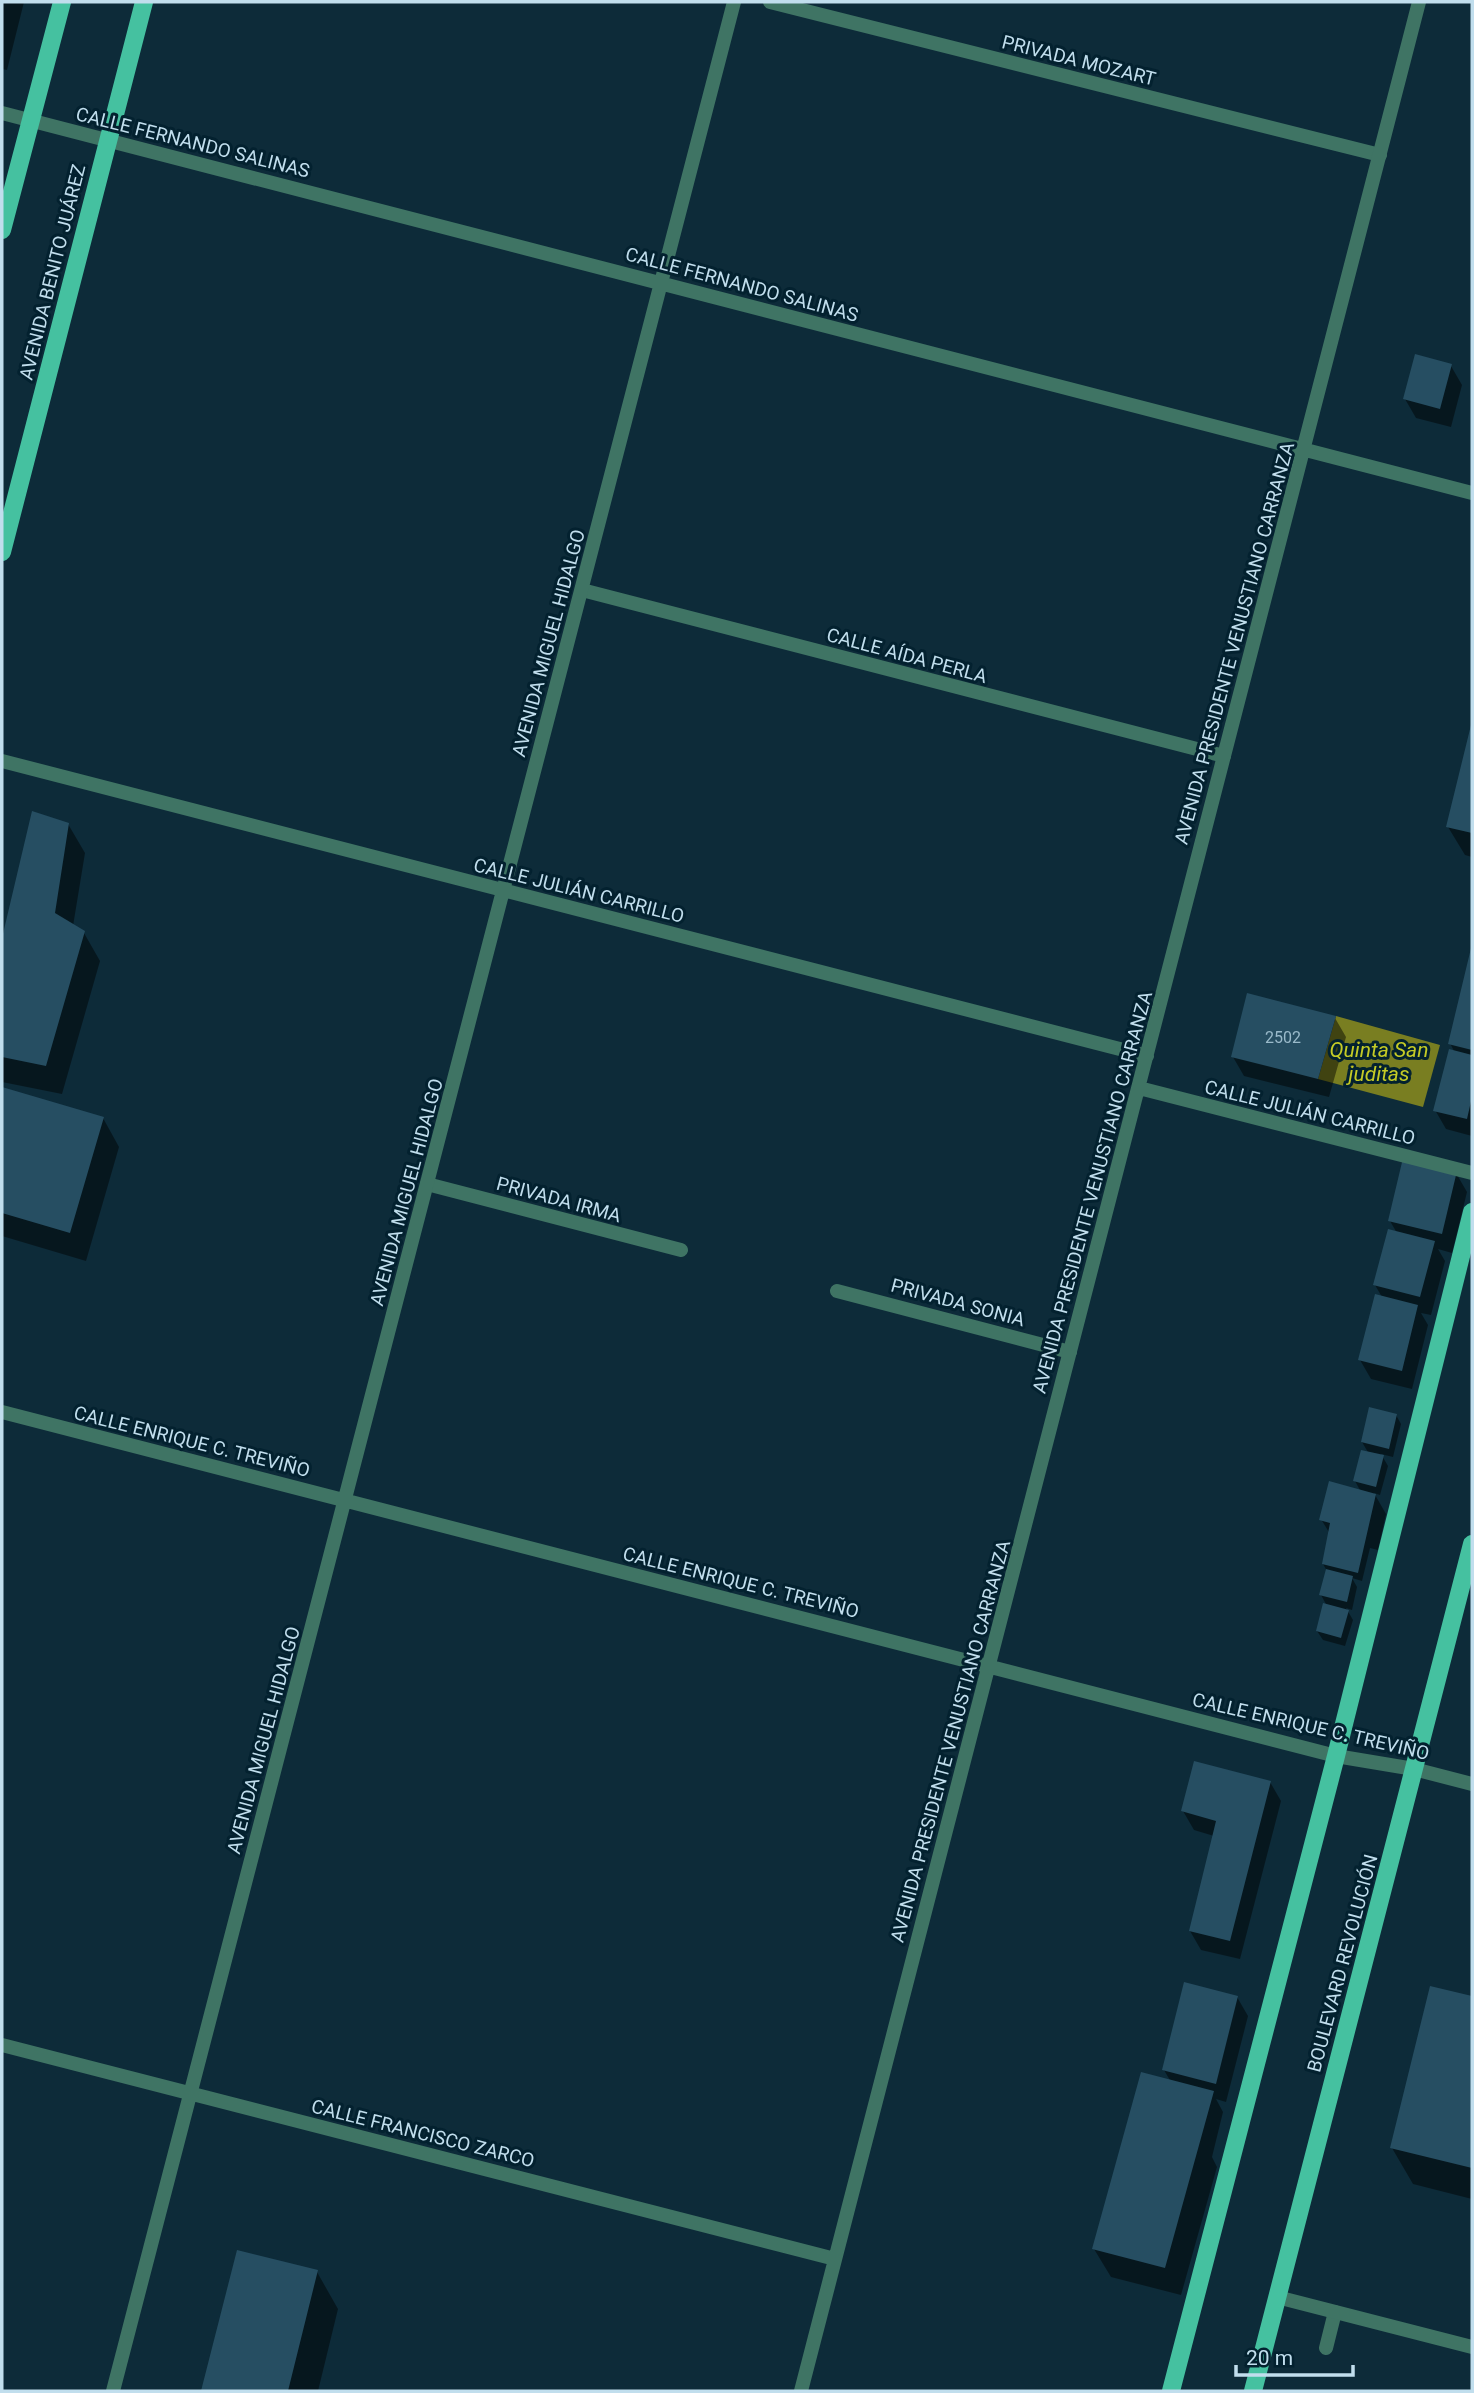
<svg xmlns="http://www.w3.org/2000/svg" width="1474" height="2393" viewBox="0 0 1474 2393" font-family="Roboto,sans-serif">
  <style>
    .water { fill: #797e21 }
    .shadow { fill: #0007 }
    .building { fill: #264e62 }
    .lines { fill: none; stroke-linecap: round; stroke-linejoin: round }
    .service { stroke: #3f7464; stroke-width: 14 }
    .minor { stroke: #3f7464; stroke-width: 14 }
    .primary { stroke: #45c1a0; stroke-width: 18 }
    .labels { text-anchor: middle; stroke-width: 6; stroke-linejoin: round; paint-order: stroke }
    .number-label { font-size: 16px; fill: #9abaca }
    .street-label { font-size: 19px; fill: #c1deed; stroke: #03212f }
    .water-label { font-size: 21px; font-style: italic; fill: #c4cb26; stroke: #03212f }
  </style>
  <rect width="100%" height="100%" fill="#0d2b39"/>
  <!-- water -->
  <path class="water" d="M1336,1016L1440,1045L1423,1107L1318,1079Z"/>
  <!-- shadow -->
  <path class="shadow" d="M2,2H24L7,70L2,69Z
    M1451,366L1462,385L1451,427L1416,418L1405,399Z
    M1472,728V857L1465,855L1448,827Z
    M33,813L68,824L85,853L73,926L84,933L100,961L62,1094L2,1082V946Z
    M1472,947V1136L1446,1129L1435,1110L1455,1053L1450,1043Z
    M1335,1018L1346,1037L1329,1097L1244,1076L1233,1057Z
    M2,1089L103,1118L119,1147L86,1261L2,1236Z
    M1456,1173L1467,1192L1452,1253L1438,1249L1445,1261L1431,1315L1421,1313L1428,1325L1412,1389L1371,1379L1360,1360L1382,1297L1375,1285L1397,1233L1390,1221Z
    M1396,1415L1401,1424L1393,1457L1381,1454L1388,1466L1380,1495L1374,1493L1386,1514L1378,1550L1370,1548L1362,1581L1352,1578L1357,1587L1352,1610L1346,1608L1353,1620L1345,1646L1323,1640L1317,1631L1327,1606L1321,1595L1327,1571L1323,1564L1330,1534L1321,1519L1361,1492L1355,1481L1369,1454L1362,1442Z
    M1270,1782L1281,1801L1240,1959L1201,1950L1190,1931L1214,1836L1194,1830L1183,1811Z
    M1432,1988L1472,1998V2199L1413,2184L1392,2148Z
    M1237,1997L1248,2016L1226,2102L1216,2099L1223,2112L1212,2157L1217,2167L1181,2295L1111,2277L1094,2249L1171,2082L1164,2070Z
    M238,2252L317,2272L338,2309L318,2391H203Z"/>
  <!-- building -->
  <path class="building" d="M1415,354L1452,364L1440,409L1403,399Z
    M1471,725H1472V833L1446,827Z
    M32,811L69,823L55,913L85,931L46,1066L2,1057V938Z
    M1472,944V1050L1448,1044Z
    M1247,993L1336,1016L1318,1079L1231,1057Z
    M1449,1049L1472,1055V1097L1467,1119L1433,1111Z
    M2,1087L104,1117L70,1233L2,1213Z
    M1403,1158L1457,1171L1442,1234L1388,1221Z
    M1388,1229L1435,1241L1420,1297L1373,1285Z
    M1375,1294L1418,1305L1402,1371L1358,1360Z
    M1369,1407L1397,1414L1389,1449L1361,1442Z
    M1361,1450L1384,1455L1376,1487L1353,1481Z
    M1329,1481L1376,1494L1358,1573L1322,1564L1330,1523L1319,1520Z
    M1326,1569L1353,1576L1347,1602L1319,1595Z
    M1323,1603L1349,1610L1341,1638L1316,1631Z
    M1194,1761L1271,1781L1230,1941L1189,1931L1216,1821L1181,1811Z
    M1184,1982L1238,1996L1216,2084L1162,2070Z
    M1430,1986L1472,1996V2168L1390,2148Z
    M1141,2072L1214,2091L1165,2268L1092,2249Z
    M237,2250L318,2270L288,2391H201Z"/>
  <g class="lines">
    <!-- service -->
    <path class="service" d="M770,2L1380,155
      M582,590L1224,756
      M427,1184L681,1250
      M837,1291L1070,1352
      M1326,2348L1335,2312"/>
    <!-- minor -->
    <path class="minor" d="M2,113L1472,493
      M2,761L1147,1056
      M1139,1088L1472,1173
      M2,1412L1336,1756L1414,1769L1472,1784
      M2,2045L835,2259
      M1277,2297L1472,2347
      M113,2391L734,2
      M801,2391L1419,2"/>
    <!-- primary -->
    <path class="primary" d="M2,230L62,2
      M2,552L144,2
      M1171,2391L1336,1756L1472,1212
      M1253,2391L1472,1544"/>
  </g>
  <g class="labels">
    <!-- number labels -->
    <g class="number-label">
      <text x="1283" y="1043">2502</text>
    </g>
    <!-- street labels -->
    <g class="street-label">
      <text transform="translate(1079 60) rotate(14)" y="7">PRIVADA MOZART</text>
      <text transform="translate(193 142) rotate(14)" y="7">CALLE FERNANDO SALINAS</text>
      <text transform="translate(52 272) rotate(-76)" y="7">AVENIDA BENITO JUÁREZ</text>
      <text transform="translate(742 284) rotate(15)" y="7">CALLE FERNANDO SALINAS</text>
      <text transform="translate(548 643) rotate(-75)" y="7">AVENIDA MIGUEL HIDALGO</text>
      <text transform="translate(1234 643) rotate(-75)" y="7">AVENIDA PRESIDENTE VENUSTIANO CARRANZA</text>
      <text transform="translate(907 655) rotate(15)" y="7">CALLE AÍDA PERLA</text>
      <text transform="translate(579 890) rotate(14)" y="7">CALLE JULIÁN CARRILLO</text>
      <text transform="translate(1310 1112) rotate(14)" y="7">CALLE JULIÁN CARRILLO</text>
      <text transform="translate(406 1192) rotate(-75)" y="7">AVENIDA MIGUEL HIDALGO</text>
      <text transform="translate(1092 1192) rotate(-75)" y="7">AVENIDA PRESIDENTE VENUSTIANO CARRANZA</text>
      <text transform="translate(559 1199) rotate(15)" y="7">PRIVADA IRMA</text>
      <text transform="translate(958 1302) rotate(15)" y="7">PRIVADA SONIA</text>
      <text transform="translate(192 1441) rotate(14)" y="7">CALLE ENRIQUE C. TREVIÑO</text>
      <text transform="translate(741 1582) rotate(14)" y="7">CALLE ENRIQUE C. TREVIÑO</text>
      <text transform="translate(1311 1726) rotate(13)" y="7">CALLE ENRIQUE C. TREVIÑO</text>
      <text transform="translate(263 1740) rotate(-75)" y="7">AVENIDA MIGUEL HIDALGO</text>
      <text transform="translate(950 1741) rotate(-75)" y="7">AVENIDA PRESIDENTE VENUSTIANO CARRANZA</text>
      <text transform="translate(1342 1963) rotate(-75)" y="7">BOULEVARD REVOLUCIÓN</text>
      <text transform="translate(423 2133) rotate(14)" y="7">CALLE FRANCISCO ZARCO</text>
    </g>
    <!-- water labels -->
    <g class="water-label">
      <text x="1379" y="1057">Quinta San<tspan x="1379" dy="24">juditas</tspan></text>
    </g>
  </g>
  <!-- border -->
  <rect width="1474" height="2393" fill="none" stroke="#c1deed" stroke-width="7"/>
  <!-- scale -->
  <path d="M1236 2365v10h117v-10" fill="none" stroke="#c1deed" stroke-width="3.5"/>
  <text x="1246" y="2365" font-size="21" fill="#c1deed" stroke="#03212f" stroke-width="5" paint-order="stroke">20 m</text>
</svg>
